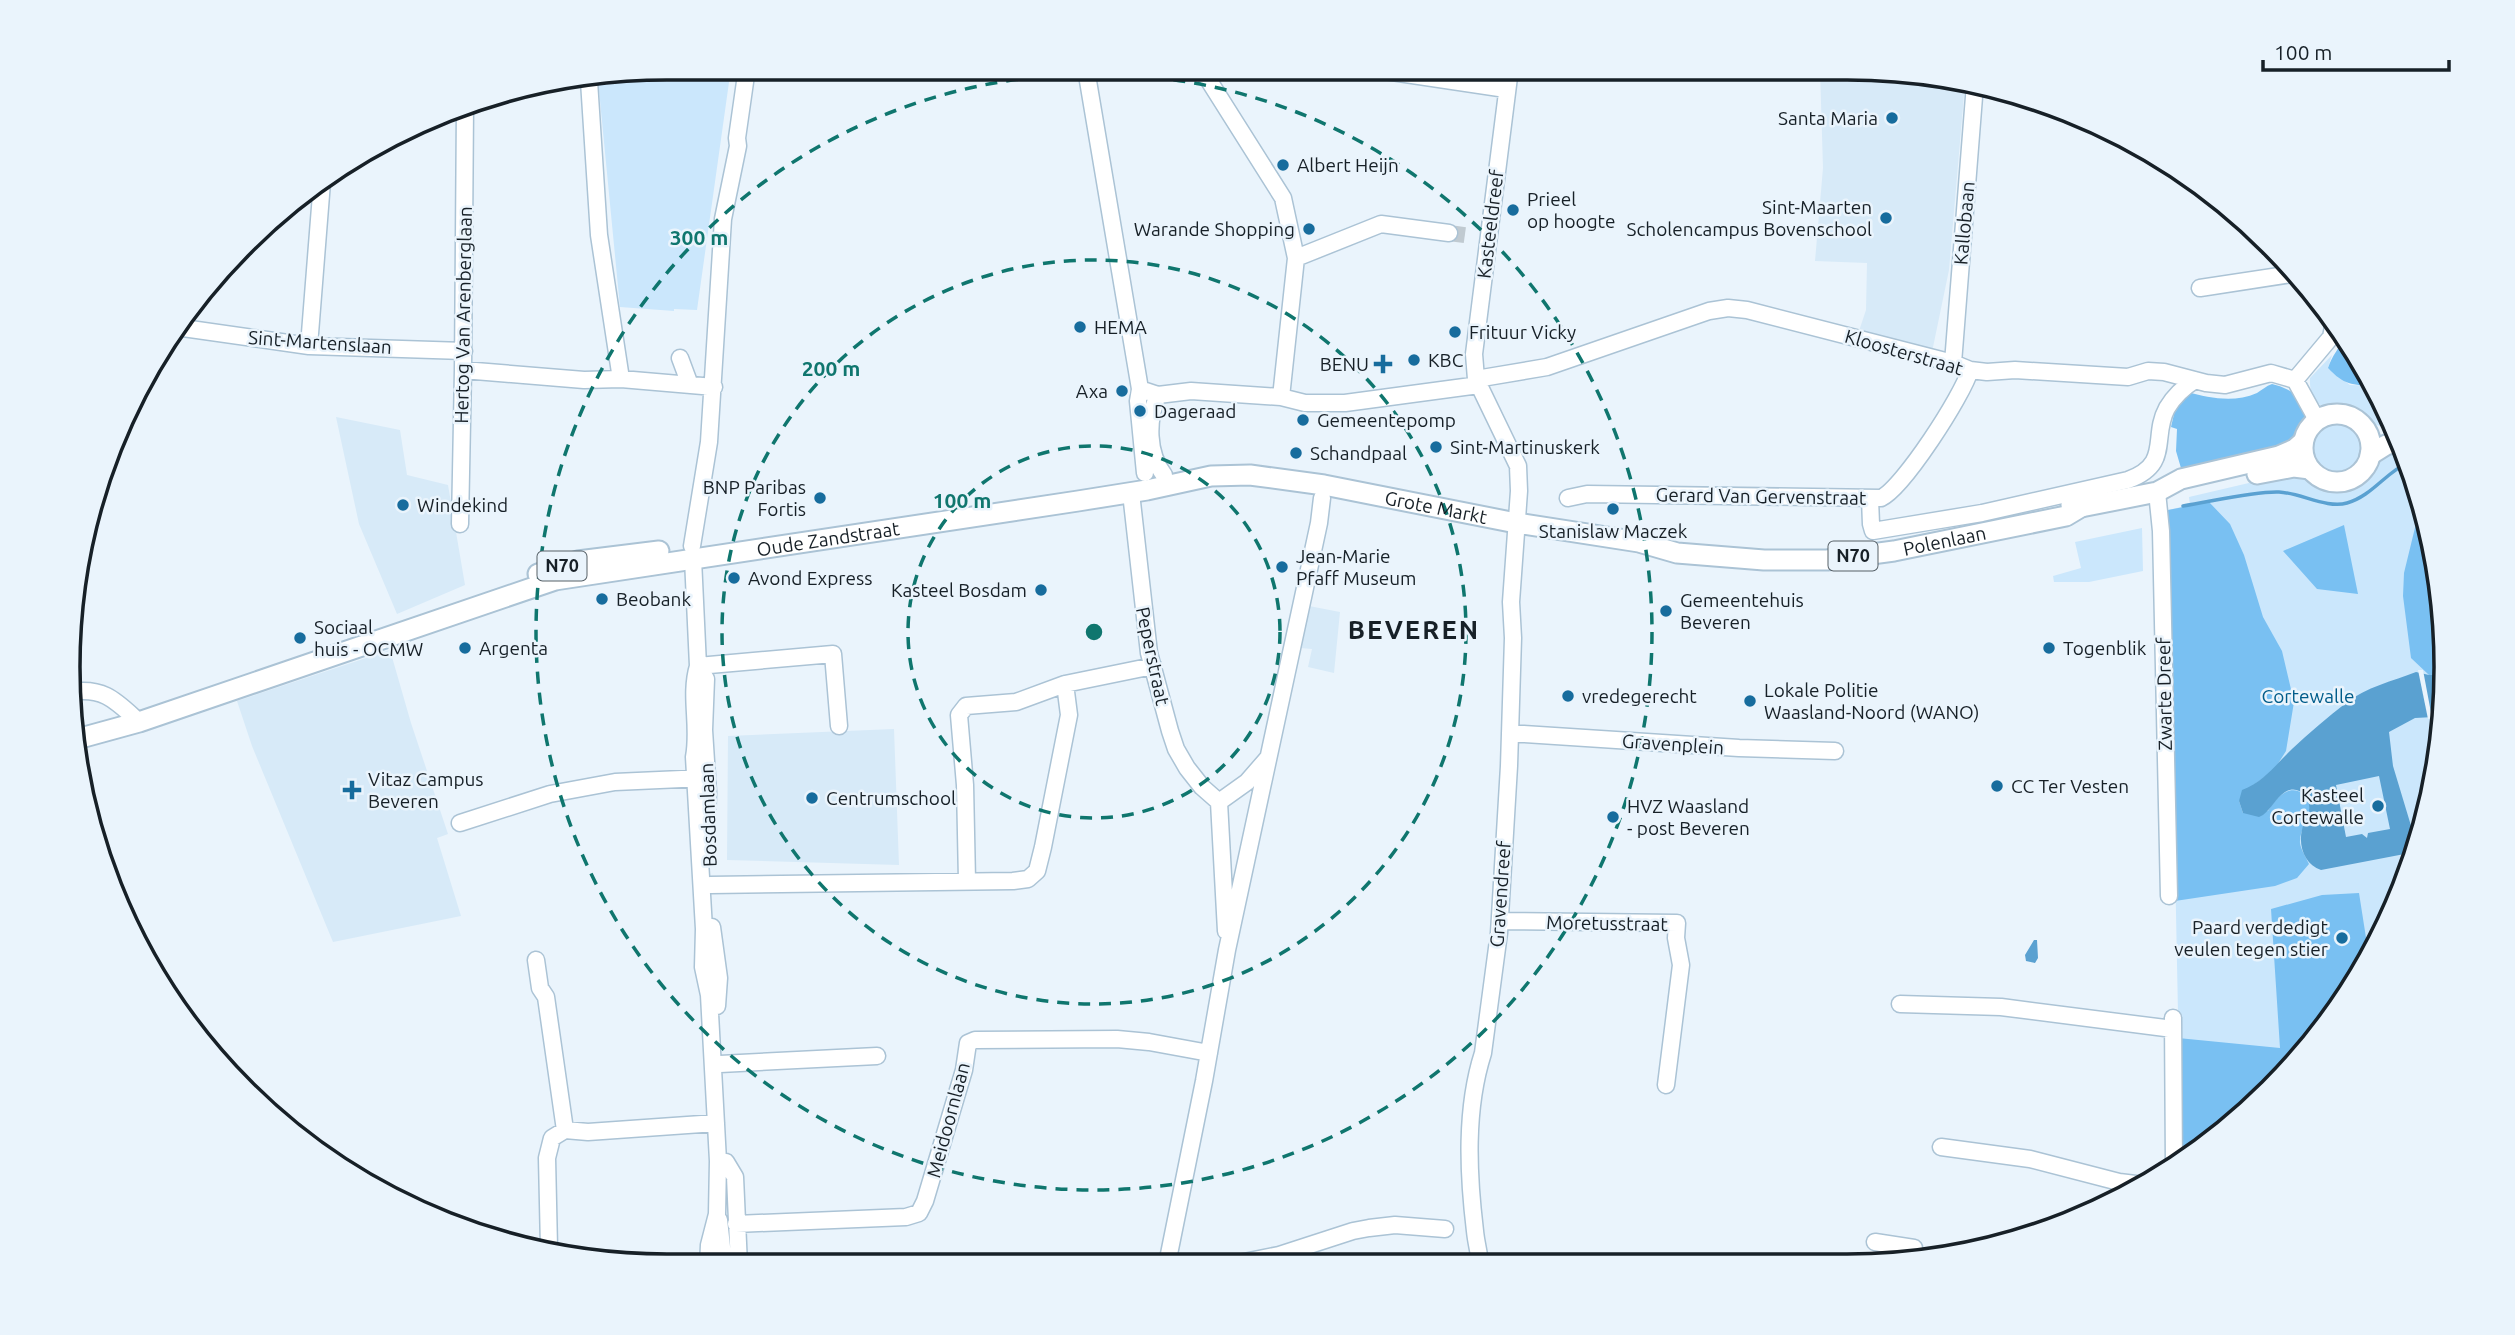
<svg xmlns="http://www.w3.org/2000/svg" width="2515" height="1335" viewBox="0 0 2515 1335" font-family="Ubuntu,sans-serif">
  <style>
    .built { fill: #d7eaf8 }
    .green { fill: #cbe7fc }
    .forest { fill: #79c0f2 }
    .water { fill: #5aa1d1; fill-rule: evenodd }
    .pier { fill: #eaf4fc }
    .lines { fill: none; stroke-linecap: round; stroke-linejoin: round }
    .stream { stroke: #5aa1d1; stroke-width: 3.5 }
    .minor-tunnel { stroke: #c0cad1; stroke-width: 16; stroke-dasharray: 16 8; stroke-linecap: butt }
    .minor-casing { stroke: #abc3d5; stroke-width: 19 }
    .major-casing { stroke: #abc3d5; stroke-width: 23 }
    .minor { stroke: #fff; stroke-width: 16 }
    .major { stroke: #fff; stroke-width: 19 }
    .ring { fill: none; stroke: #0f766e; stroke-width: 3.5; stroke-dasharray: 12 9 }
    .poi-dot { fill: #176c9d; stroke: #eaf4fc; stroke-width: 2.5 }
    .labels { text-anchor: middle; stroke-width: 5; stroke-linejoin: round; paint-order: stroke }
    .shield { fill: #eaf4fc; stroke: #566067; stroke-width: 2 }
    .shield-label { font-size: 18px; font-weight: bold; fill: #172027 }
    .poi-label { font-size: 19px; fill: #172027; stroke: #eaf4fc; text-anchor: start }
    .street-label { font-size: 19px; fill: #172027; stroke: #eaf4fc }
    .park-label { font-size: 19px; fill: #005c8a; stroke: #eaf4fc }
    .district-label { font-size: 26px; font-weight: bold; letter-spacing: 2px; fill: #172027; stroke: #eaf4fc }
    .rim { fill: none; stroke: #172027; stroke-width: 3.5 }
    .centre { fill: #0f766e; stroke: #eaf4fc; stroke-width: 3.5 }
    .ring-label { font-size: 21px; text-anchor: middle; font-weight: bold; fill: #0f766e; stroke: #eaf4fc; stroke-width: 5; stroke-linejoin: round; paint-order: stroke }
  </style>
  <rect width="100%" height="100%" fill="#eaf4fc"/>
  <!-- built -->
  <path class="built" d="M1820,69L1886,70L1965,83L1949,270L1932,352L1857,337L1866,310L1867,263L1815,261L1823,168Z
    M336,417L400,430L407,475L448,485L465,585L397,614L359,524Z
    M1309,606L1340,612L1334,673L1308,667L1312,649L1301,648Z
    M390,650L411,723L448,834L437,838L461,916L333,942L252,746L237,701Z
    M894,729L899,865L727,860L728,736Z"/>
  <!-- green -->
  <path class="green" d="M668,68H731L697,310L674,309V311L620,307L598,80Z
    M2332,355L2328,368L2350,385L2375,386L2393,427C2367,428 2372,416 2353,410C2345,407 2337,410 2330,409C2315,406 2309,392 2310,378Z
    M2312 448a25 25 0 1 1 50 0a25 25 0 1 1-50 0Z
    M2401,444L2415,475L2442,590L2445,707L2426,823L2385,933L2298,1063L2181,1165L2168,510L2190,505L2189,497L2283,475H2305L2323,486L2346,487L2366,476L2382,452Z
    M2142,528L2143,571L2089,582H2054L2053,576L2081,568L2075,542Z"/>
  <!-- forest -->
  <path class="forest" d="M2344,336L2367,368L2375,386C2352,385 2344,385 2328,368C2332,355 2340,348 2344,336Z
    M2272,384C2309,393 2313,417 2294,447L2183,475L2176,451L2177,429L2171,427L2174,414L2187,392C2210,398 2234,403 2257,393C2262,390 2266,386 2272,384Z
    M2209,502L2230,524L2244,555L2263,617L2282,651L2294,702L2286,751L2274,770L2252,786L2239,801L2243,813L2268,811C2275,799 2288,784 2302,793C2306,796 2308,796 2309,801C2313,816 2299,828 2300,843C2301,850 2306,857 2309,864L2297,878L2275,886L2175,901L2168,510Z
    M2421,503L2442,590L2444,674L2429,675L2411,658L2403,596L2404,573Z
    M2344,525L2358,594L2317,589L2283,551Z
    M2359,893L2369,957L2298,1063L2181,1165L2178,1038L2280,1048L2271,909L2322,895Z"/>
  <!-- water -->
  <path class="water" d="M2416,672L2429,675L2444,674L2445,707L2434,717L2415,718L2389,732L2393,766L2412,829L2425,827L2415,852L2321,870C2305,865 2298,846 2302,830C2303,823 2309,817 2309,810C2311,797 2298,784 2285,792C2276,798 2271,809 2263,815L2259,817L2243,813L2239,801L2242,790C2265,781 2275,765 2292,749C2309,733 2328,717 2346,703C2366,687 2393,681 2416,672ZM2379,776L2390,829L2368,833L2367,838L2362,834L2346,837L2336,785Z
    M2034,940H2037L2038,958L2035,963L2026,961L2025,955Z"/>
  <!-- pier -->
  <path class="pier" d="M2418,670H2423L2432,718L2428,719Z"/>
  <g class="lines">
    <!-- stream -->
    <path class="stream" d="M2183,506C2210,502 2253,491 2279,492C2301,493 2327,509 2347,503C2372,496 2386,472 2409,462"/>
    <!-- minor-tunnel -->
    <path class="minor-tunnel" d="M1449,233L1471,236"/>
    <defs>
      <path id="minor" d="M1086,69L1140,389L1138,401L1145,473
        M1199,69L1206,76L1283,198L1296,258L1281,397
        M1372,69L1506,89
        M589,81L599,235L621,379
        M1296,258L1381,224L1449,233
        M2200,288L2298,273
        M176,327L309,346L464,351
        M309,346L322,182
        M680,358L690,385
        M1953,363L1975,84
        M463,370L584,380L621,379L714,387
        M1476,379L1547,367L1709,311L1728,308L1747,310L1953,363L1970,370L1987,372L2015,370L2128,377L2148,371L2164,372L2206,383L2225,385L2271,373L2295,380L2317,420
        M2295,380L2331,337L2334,322
        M1140,389L1158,395L1191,391L1281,397L1305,403H1345L1479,385
        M1158,395C1147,420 1147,453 1164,475
        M2157,492L2161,531L2169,896
        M1131,493L1149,653L1170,731L1176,749L1187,768L1202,787L1219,802
        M1568,498L1587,494L1881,498C1903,488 1963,395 1970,370
        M1870,499L1871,524L1873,531L1982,513L2128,480C2172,464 2151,437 2167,408C2174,396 2184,387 2195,380
        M460,524L463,370L465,105
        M692,546L709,442L723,219L738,146L737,138L747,68
        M693,559L698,666C689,696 700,726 694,757L704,929L703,967L709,995L718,1161L717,1214L709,1245L708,1265
        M698,666L706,679L704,730L708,792L707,821
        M698,666L833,654L839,726
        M71,692C104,687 116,701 139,722
        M1510,733L1739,748L1835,751
        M460,823L550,794L615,782L704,778
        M967,881L965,785L959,715L966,706L1016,702L1065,684L1153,666
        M710,885L1013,881L1028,879L1037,871L1043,847L1069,715L1065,684
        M1500,921L1677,923L1676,938L1681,965L1666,1085
        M712,927L719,978L717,1006
        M1226,931L1219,802L1247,782L1267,759
        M536,960L540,988L546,997L565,1130
        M1900,1004L2001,1007L2173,1029
        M2173,1018L2174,1169
        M720,1064L877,1056
        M1941,1147L2030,1159L2119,1182L2144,1185
        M726,1162L735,1177L739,1265
        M719,1220L724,1265
        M736,1224L906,1217L919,1213L925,1201L964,1070L968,1043L975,1040L1117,1039L1149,1042L1209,1053
        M1875,1242L1914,1248L1912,1262
        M551,1253L549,1248L547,1158L552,1138L565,1130L588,1132L716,1123
        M1480,1263C1479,1252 1476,1242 1475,1231C1468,1173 1465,1109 1483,1053L1499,933L1509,766L1513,638L1511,602L1519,491L1518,466L1476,379L1474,354L1510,69
        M1167,1264L1204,1081L1227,950L1319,523L1322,498
        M1234,1264L1279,1255L1353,1231L1369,1228L1395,1225L1445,1229"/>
      <g id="major">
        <circle cx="2337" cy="448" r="34"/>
        <path d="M2370,455L2386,445L2399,441"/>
        <path d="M2257,474L2294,467L2310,469"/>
        <path d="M2071,505L2081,507L2157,492L2181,479L2279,456L2295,449L2303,442"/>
        <path d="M538,574L578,561L659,551"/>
        <path id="s1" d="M77,739L139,722L555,580L1078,501L1147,490L1211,476L1250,475L1324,485L1516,523L1639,542L1677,553L1764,560H1827L1894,551L2066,516L2081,507"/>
      </g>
    </defs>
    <!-- minor casing -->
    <use href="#minor" class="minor-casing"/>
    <!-- major casing -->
    <use href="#major" class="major-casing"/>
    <!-- minor -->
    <use href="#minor" class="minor"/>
    <!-- major -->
    <use href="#major" class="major"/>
  </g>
  <!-- distance rings -->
  <g class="ring">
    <circle cx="1094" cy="632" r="186"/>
    <circle cx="1094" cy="632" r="372"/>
    <circle cx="1094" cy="632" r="558"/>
  </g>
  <!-- markers -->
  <g class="poi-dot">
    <circle cx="1892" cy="118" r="7"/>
    <circle cx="1283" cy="165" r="7"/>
    <circle cx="1513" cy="210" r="7"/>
    <circle cx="1886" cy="218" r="7"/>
    <circle cx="1309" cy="229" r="7"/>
    <circle cx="1080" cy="327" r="7"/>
    <circle cx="1455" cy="332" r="7"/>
    <circle cx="1414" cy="360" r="7"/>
    <path d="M1379.5 353.5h7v7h7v7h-7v7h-7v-7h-7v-7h7z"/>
    <circle cx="1122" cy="391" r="7"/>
    <circle cx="1140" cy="411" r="7"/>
    <circle cx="1303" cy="420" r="7"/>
    <circle cx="1436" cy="447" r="7"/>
    <circle cx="1296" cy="453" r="7"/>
    <circle cx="820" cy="498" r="7"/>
    <circle cx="403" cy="505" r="7"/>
    <circle cx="1613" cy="509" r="7"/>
    <circle cx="1282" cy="567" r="7"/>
    <circle cx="734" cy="578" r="7"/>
    <circle cx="1041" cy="590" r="7"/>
    <circle cx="602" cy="599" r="7"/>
    <circle cx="1666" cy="611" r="7"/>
    <circle cx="300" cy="638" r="7"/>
    <circle cx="465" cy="648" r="7"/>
    <circle cx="2049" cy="648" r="7"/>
    <circle cx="1568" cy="696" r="7"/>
    <circle cx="1750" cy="701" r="7"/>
    <circle cx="1997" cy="786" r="7"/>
    <path d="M348.5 779.5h7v7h7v7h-7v7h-7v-7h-7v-7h7z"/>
    <circle cx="812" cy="798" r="7"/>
    <circle cx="2378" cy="806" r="7"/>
    <circle cx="1613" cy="817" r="7"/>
    <circle cx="2342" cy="938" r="7"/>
  </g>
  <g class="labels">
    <!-- shield labels -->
    <g class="shield">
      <rect x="1828.5" y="541.5" width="49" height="29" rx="5"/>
      <rect x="537.5" y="551.5" width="49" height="29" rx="5"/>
    </g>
    <g class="shield-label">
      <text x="1853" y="562">N70</text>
      <text x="562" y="572">N70</text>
    </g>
    <!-- poi labels -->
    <g class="poi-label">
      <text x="1878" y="125" text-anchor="end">Santa Maria</text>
      <text x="1297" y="172">Albert Heijn</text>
      <text x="1527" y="206">Prieel<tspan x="1527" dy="22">op hoogte</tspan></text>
      <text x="1872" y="214" text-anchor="end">Sint-Maarten<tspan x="1872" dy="22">Scholencampus Bovenschool</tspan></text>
      <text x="1295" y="236" text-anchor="end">Warande Shopping</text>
      <text x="1094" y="334">HEMA</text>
      <text x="1469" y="339">Frituur Vicky</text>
      <text x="1428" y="367">KBC</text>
      <text x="1369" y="371" text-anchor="end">BENU</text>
      <text x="1108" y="398" text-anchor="end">Axa</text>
      <text x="1154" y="418">Dageraad</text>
      <text x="1317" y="427">Gemeentepomp</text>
      <text x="1450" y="454">Sint-Martinuskerk</text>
      <text x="1310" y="460">Schandpaal</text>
      <text x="806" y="494" text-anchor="end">BNP Paribas<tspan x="806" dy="22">Fortis</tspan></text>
      <text x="417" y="512">Windekind</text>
      <text x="1613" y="538" text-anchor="middle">Stanislaw Maczek</text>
      <text x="1296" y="563">Jean-Marie<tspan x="1296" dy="22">Pfaff Museum</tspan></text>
      <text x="748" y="585">Avond Express</text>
      <text x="1027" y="597" text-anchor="end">Kasteel Bosdam</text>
      <text x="616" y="606">Beobank</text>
      <text x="1680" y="607">Gemeentehuis<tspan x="1680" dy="22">Beveren</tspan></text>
      <text x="314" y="634">Sociaal<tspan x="314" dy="22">huis - OCMW</tspan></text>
      <text x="479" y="655">Argenta</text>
      <text x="2063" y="655">Togenblik</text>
      <text x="1764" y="697">Lokale Politie<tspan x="1764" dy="22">Waasland-Noord (WANO)</tspan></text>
      <text x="1582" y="703">vredegerecht</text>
      <text x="368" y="786">Vitaz Campus<tspan x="368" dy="22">Beveren</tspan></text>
      <text x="2011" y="793">CC Ter Vesten</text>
      <text x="2364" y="802" text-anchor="end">Kasteel<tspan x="2364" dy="22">Cortewalle</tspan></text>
      <text x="826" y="805">Centrumschool</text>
      <text x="1627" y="813">HVZ Waasland<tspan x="1627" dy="22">- post Beveren</tspan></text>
      <text x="2328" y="934" text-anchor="end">Paard verdedigt<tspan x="2328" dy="22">veulen tegen stier</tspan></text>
    </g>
    <!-- street labels -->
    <g class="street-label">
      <text transform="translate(1964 223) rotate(-85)" y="7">Kallobaan</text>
      <text transform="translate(1490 224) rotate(-83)" y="7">Kasteeldreef</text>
      <text transform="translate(463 315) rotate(-89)" y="7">Hertog Van Arenberglaan</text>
      <text transform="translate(320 342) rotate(4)" y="7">Sint-Martenslaan</text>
      <text transform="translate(1904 352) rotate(16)" y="7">Kloosterstraat</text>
      <text transform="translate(1761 496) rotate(1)" y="7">Gerard Van Gervenstraat</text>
      <text dy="7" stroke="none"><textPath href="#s1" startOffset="1396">Grote Markt</textPath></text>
      <text dy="7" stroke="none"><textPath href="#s1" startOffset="780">Oude Zandstraat</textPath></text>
      <text dy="7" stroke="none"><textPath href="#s1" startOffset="1911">Polenlaan</textPath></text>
      <text transform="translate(1153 656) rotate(78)" y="7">Peperstraat</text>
      <text transform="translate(2164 694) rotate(-91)" y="7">Zwarte Dreef</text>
      <text transform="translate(1673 744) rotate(4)" y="7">Gravenplein</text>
      <text transform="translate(708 815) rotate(-92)" y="7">Bosdamlaan</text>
      <text transform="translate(1500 894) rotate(-86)" y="7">Gravendreef</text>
      <text transform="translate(1607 923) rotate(1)" y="7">Moretusstraat</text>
      <text transform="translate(948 1120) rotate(-75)" y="7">Meidoornlaan</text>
    </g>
    <!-- park labels -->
    <g class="park-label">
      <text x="2308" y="703">Cortewalle</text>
    </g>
    <!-- district labels -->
    <g class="district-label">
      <text x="1414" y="639">BEVEREN</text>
    </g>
  </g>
  <!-- crop -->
  <path d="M0 0H2515V1335H0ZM667 80H1847A587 587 0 0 1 2434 667V667A587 587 0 0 1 1847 1254H667A587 587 0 0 1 80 667V667A587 587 0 0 1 667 80Z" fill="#eaf4fc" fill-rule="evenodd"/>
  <path class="rim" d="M667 80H1847A587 587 0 0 1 2434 667V667A587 587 0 0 1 1847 1254H667A587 587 0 0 1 80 667V667A587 587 0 0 1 667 80Z"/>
  <circle cx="1094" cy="632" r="10" class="centre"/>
  <g class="ring-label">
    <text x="699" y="245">300 m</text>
    <text x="831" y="376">200 m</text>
    <text x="962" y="508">100 m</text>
  </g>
  <!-- scale -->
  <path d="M2263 60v10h186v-10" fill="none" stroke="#172027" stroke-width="3.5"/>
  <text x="2274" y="60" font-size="21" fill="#172027" stroke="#eaf4fc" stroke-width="5" paint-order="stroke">100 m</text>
</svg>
